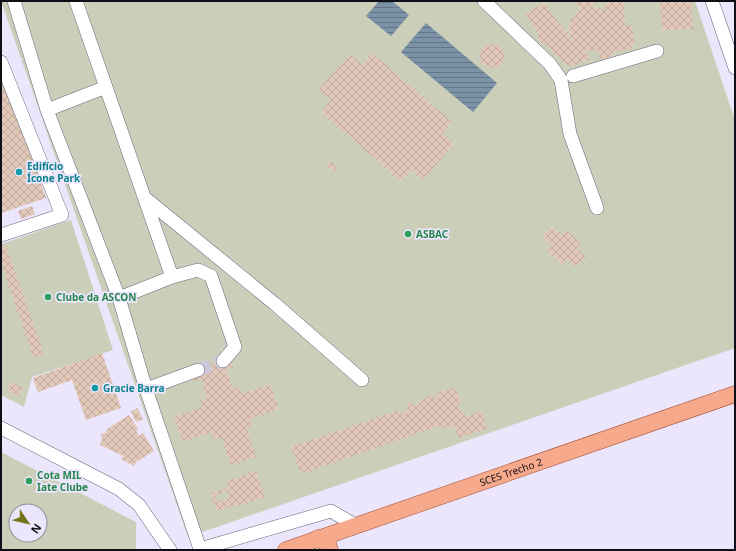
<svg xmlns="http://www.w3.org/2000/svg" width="736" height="551" viewBox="0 0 736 551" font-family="'Noto Sans',sans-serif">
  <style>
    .green { fill: #cbcfba; fill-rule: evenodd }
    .water { fill: url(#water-rules) }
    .building { fill: url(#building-cross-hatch); fill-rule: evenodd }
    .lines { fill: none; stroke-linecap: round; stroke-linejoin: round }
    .minor-tunnel { stroke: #cbc6da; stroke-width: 13; stroke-dasharray: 13 6; stroke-linecap: butt }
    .minor-casing { stroke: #6a647b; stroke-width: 14 }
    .major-casing { stroke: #a24d2f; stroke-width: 17 }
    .minor { stroke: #fff; stroke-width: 13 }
    .major { stroke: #f7a98b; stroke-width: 16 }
    .culture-dot { fill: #0f9aa8; stroke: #ece6fc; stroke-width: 1.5 }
    .leisure-dot { fill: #2e9e5b; stroke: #ece6fc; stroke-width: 1.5 }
    .labels { text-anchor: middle; stroke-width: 3.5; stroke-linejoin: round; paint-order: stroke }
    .culture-label { font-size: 10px; font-weight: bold; fill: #0d838f; stroke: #ece6fc; text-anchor: start }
    .leisure-label { font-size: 10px; font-weight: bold; fill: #27864d; stroke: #ece6fc; text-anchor: start }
    .street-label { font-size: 10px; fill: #100e16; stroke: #ece6fc }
  </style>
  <defs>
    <pattern id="water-rules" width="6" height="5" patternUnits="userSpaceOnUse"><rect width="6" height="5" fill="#7b92a7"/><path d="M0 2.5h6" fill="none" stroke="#637687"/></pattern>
    <pattern id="building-cross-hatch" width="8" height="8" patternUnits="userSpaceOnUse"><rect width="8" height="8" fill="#e2c8b8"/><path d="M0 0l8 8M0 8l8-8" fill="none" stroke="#c1ab9d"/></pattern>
  </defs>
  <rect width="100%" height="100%" fill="#ece6fc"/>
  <!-- green -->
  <path class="green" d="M1,1H695L735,120V348L188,537Z
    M71,220L113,350L32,377L24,407L1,395V244Z
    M1,452L136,522V550H1ZM16,511H40V535H16Z"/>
  <!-- water -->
  <path class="water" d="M379,1H392L409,15L391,36L366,16Z
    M426,23L497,83L473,112L401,52Z"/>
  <!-- building -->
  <path class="building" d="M577,1H603L589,6L603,10H605V1L624,2L625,26L632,25L635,42L631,49L612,52V57L600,59L598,51L584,50L591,59L569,67L567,64L565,65L558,56L556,57L545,42L542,44L537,36L539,34L525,15L544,2L573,42L568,28L571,19L580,9Z
    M660,1H691L693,29L662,30Z
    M480 56a12 12 0 1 1 24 0a12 12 0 1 1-24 0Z
    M372,53L452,122L442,134L454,144L423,180L411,169L401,181L321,112L331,100L319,89L350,54L362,65Z
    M5,80L46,198L1,213V81Z
    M330,161L338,167L334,172L326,166Z
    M32,206L35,214L21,219L18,211Z
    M552,226L561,235L566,230L581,243L576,248L586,257L576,267L566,259L562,264L547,251L552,245L542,237Z
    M6,246L44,354L33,357L1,262V247Z
    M102,353L121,408L86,420L72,380L38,392L33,378Z
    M223,361L224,365L231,362L233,368L226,370L233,389L240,387L242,394L270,384L279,409L250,419L253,426L246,428L256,457L231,465L221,437L214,439L211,432L183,442L174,417L203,407L200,400L207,398L201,379L194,381L192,376L198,369Z
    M11,382L23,388L19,396L7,390Z
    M455,387L461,403L457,404L459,412L463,410L465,417L481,411L487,428L459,438L454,426L442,428L441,425L301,474L291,447L399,410L401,414L406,412L408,401L414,406L420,404L419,400L432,395V398L438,396L437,393Z
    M137,408L143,419L136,422L131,412Z
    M129,415L138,429L136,431L139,436L143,433L154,451L136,462L134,466L121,459L123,456L100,445L102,439L101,434L106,433L107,429Z
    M256,471L265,497L236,507L235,505L217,511L210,493L229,487L227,481ZM228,491L230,498L217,502L215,495Z"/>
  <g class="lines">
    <!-- minor-tunnel -->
    <path class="minor-tunnel" d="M198,370L223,361"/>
    <defs>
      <path id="minor" d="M14,1L47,110L119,298L172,277L198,270L211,276L235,347L223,361
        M76,1L172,277
        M484,1L550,64L561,80L570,134L597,208
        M712,1L735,68
        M1,62L62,215L1,235
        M573,76L657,51
        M47,110L106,87
        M145,198L275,304L362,380
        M119,298L146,389L198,370
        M146,389L200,549L331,511L355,525
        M1,428L119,489L139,505L170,550"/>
      <g id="major">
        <path d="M318,538L328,544L330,550"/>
        <path id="s1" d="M286,550L735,394"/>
      </g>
    </defs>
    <!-- minor casing -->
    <use href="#minor" class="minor-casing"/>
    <!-- major casing -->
    <use href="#major" class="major-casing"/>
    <!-- minor -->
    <use href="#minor" class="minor"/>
    <!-- major -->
    <use href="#major" class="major"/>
  </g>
  <!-- markers -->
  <g class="culture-dot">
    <circle cx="19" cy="172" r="4"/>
    <circle cx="95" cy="388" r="4"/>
  </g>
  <g class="leisure-dot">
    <circle cx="408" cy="234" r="4"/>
    <circle cx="48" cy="297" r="4"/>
    <circle cx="29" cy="481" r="4"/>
  </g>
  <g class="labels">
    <!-- culture labels -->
    <g class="culture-label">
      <text x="27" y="170">Edifício<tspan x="27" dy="12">Ícone Park</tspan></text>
      <text x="103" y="392">Gracie Barra</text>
    </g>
    <!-- leisure labels -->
    <g class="leisure-label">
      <text x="416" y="238">ASBAC</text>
      <text x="56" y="301">Clube da ASCON</text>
      <text x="37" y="479">Cota MIL<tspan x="37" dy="12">Iate Clube</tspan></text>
    </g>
    <!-- street labels -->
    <g class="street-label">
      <text dy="4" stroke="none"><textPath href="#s1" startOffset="238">SCES Trecho 2</textPath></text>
    </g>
  </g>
  <!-- border -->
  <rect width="736" height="551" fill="none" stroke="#100e16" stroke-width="4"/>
  <!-- north arrow -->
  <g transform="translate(28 523) rotate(125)"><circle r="19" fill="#ece6fc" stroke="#9490a0"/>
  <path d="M0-3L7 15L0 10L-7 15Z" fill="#737318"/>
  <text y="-6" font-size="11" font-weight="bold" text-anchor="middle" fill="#100e16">N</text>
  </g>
</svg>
